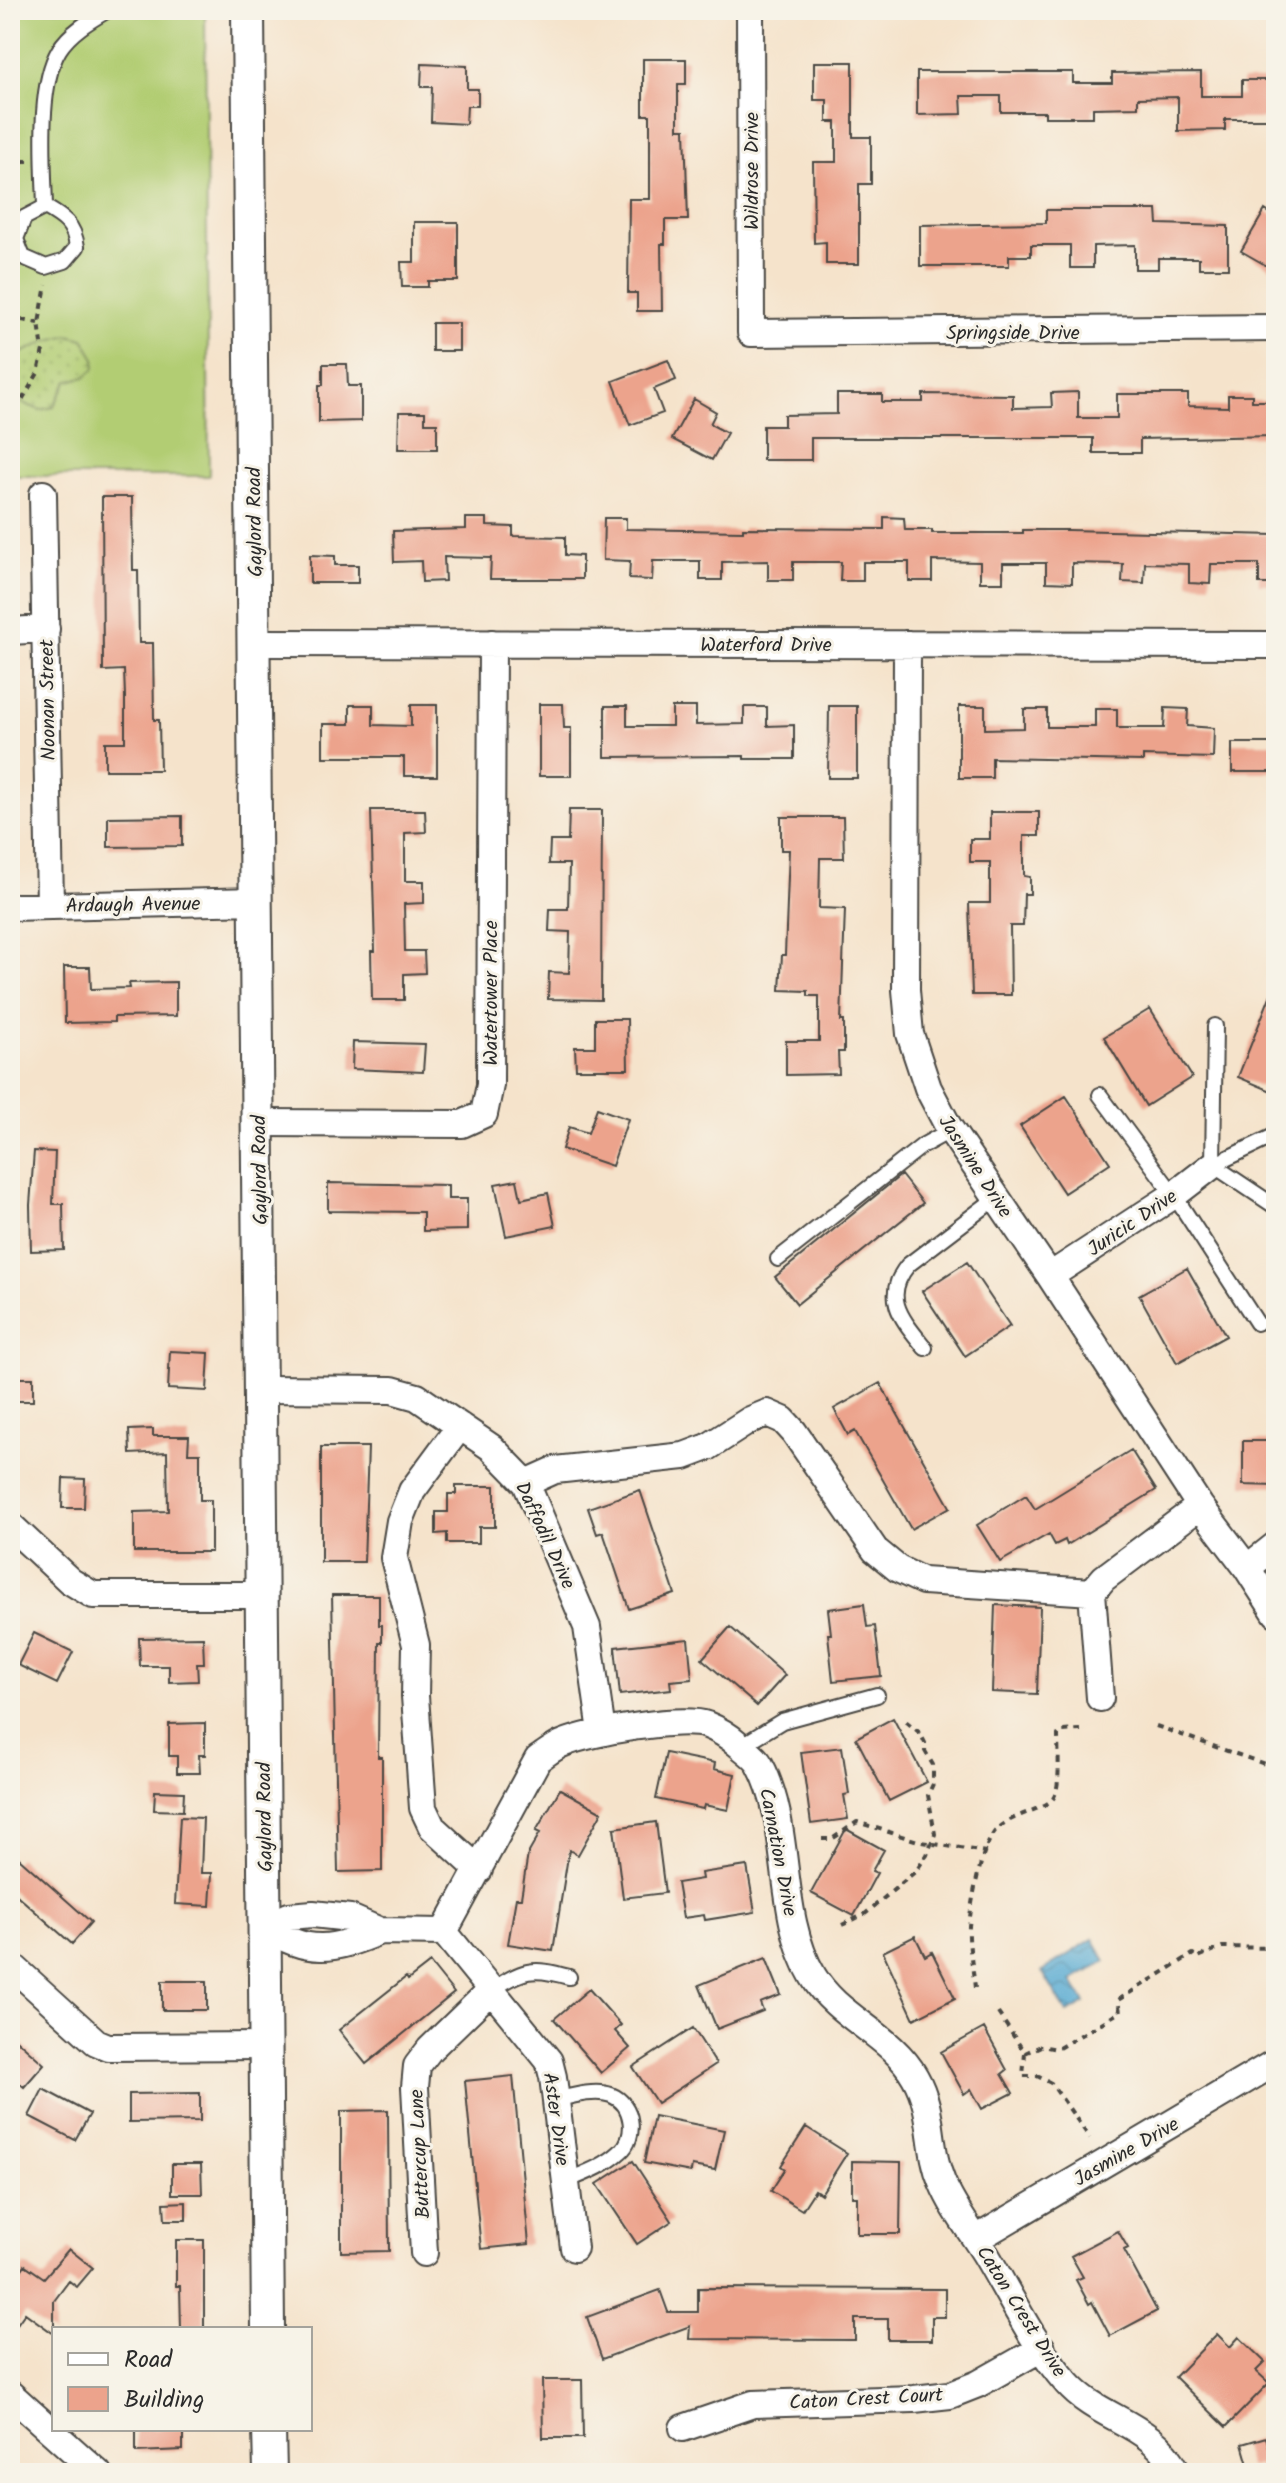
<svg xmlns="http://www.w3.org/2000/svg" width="1286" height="2483" viewBox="0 0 1286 2483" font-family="Kalam,sans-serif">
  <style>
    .grass { fill: #b2cd73; stroke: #6e7c4f; stroke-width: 2 }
    .park { fill: url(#park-dots); stroke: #6e7c4f; stroke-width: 2 }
    .water { fill: url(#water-waves); stroke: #426b7f; stroke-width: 2 }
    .building { fill: #eca38c }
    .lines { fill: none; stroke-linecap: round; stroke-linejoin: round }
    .service-casing { stroke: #494743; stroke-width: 18 }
    .minor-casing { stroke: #494743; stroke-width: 30 }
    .tertiary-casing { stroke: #494743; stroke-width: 36 }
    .path { stroke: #494743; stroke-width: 4; stroke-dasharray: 6 6; stroke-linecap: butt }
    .service { stroke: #fff; stroke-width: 14 }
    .minor { stroke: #fff; stroke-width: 26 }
    .tertiary { stroke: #fff; stroke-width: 32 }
    .labels { text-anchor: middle; stroke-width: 6; stroke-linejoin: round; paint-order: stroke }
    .street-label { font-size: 20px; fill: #2b2b2b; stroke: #f7f3e8 }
  </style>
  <defs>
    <pattern id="park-dots" width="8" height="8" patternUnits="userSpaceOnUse" patternTransform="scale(2)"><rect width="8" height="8" fill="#b2cd73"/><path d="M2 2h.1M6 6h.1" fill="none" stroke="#99b064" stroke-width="1.8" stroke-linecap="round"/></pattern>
    <pattern id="water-waves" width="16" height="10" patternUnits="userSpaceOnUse" patternTransform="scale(2)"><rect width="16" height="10" fill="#58abd3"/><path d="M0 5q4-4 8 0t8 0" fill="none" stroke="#498bab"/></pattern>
  </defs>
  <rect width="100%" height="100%" fill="#f7f3e8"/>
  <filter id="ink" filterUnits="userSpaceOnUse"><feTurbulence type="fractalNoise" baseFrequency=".0125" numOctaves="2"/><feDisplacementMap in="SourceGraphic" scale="16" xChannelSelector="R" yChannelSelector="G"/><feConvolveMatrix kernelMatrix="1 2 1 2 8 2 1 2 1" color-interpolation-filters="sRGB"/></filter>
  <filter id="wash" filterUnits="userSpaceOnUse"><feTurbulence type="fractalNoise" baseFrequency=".006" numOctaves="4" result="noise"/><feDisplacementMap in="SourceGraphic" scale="32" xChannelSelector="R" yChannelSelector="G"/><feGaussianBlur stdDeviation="1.8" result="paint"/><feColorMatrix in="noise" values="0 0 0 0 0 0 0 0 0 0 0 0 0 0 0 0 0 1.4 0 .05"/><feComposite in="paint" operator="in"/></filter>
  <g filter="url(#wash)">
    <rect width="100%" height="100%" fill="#f5e3cb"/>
    <!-- grass -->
    <path class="grass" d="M10,10H205L209,476H10Z"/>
    <!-- park -->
    <path class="park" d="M68,335L84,339L95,359V368L85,377L68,381L53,407L40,410L10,398V351L22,353L47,341Z"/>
    <!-- water -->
    <path class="water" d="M1093,1939L1106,1961L1072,1981L1085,2003L1067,2013L1042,1971Z"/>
    <g id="blocks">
      <!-- building -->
      <path class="building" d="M643,59H686V84H678V129H685L688,220H665V244H661L662,311H637V293H628L629,199H650V115H643Z
        M814,62H853V137H871V184H859V264H826V242L814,243L813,162H836V122H827V100H814Z
        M422,64L467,66V89H478V106H467L466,124L431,122L432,87H421Z
        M917,72H1073V83H1112V73L1201,72V96H1242V80H1276V119H1225V130L1178,131V97L1138,98V107L1093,108V117H1045V112H1001V96H961L962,114L917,115Z
        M1046,210H1157L1158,224L1228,226V268H1199V258H1158V269H1135V245L1093,246V268H1070V245H1031V256H1009V266H920V225L1046,223Z
        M1265,210L1276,217V271L1241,251Z
        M414,222H458V281H428V287H402L401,262H414Z
        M432,323H459V351H432Z
        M668,360L676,380L654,389L663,413L630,425L613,381Z
        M323,364H347L348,386H361V421L319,422V385H323Z
        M1078,392V418H1117V394H1188V406L1228,407V395H1252V401H1272L1273,436L1140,439V453H1093V438H811V460H763V426H784V415L837,414V394H882V402H923V394L1013,395V408L1052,407L1051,393Z
        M694,399L716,412L710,424L727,433L712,460L672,439Z
        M399,412H425V423H437V449H398Z
        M102,497H132L133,570H138L139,643H153L154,720H159L160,770H105V742H125V696L124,670L103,671Z
        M884,517L904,518L905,530H932V533H1023V530H1068L1276,535V584H1259V564H1211L1210,584L1189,583V564L1145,563L1144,583L1122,582L1123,564L1072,563V583L1046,582V563H1003V582H980V562L932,561V581H909V562H863V581H840L841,562H793V580H768V561L722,562V580H700V561H653L652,580L629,579L630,561L603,560L604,518H626V529L743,531V528L884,529Z
        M466,518H487V526L513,527V536L565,537V555L582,556V579H490L491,558L444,557L445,581L422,582L421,561L394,562L393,531L466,529Z
        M310,555L335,556V565H358V583H310Z
        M539,704H563L564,728H571V776H539Z
        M350,705H373V725L411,726V705H437V776H404V757H323V724H350Z
        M605,706H627V726H672V707H696V725L744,724V707H767V726L794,725V759H744V756L605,757Z
        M829,706H857V778H828Z
        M959,706H985V729L1024,728V709H1047V727H1095V709H1117V728H1164L1165,708L1188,709L1187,726L1214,728L1213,758L1143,756V761L992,758V778H959Z
        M1232,743H1276V772H1232Z
        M371,810H425L426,832L405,833V881H424V903L404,904L405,951H424L425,973L404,974V1000H372L371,951H375Z
        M569,810H602L601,1000L548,999L549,972L569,973L570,932L549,931L550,909H568L569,864H549L550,841H568Z
        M990,812H1039V836H1024V876L1030,877V894H1024L1023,926H1010L1011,995H972L969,903H990V862H970V839H990Z
        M182,816V846L108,847V817Z
        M781,817H843L844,858H820L819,908L845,909L841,1021H844V1052H838L839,1074L786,1075V1041H819V996H808V991L780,990L782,955H785L789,850H781Z
        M64,967H90L91,989L130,988L129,983L176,982V1016L114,1017V1022L65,1023Z
        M1275,984L1276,985V1093L1238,1077Z
        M1150,1009L1192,1077L1146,1106L1104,1037Z
        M595,1019H627L628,1069H576L575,1047H595Z
        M353,1042L425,1044L423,1072L352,1069Z
        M1066,1096L1110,1163L1064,1193L1020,1126Z
        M597,1108L628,1119L612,1166L562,1149L569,1127L588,1133Z
        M34,1151L55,1152L53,1204H63L64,1250L31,1251L30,1205Z
        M901,1175L923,1203L797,1304L775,1277Z
        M517,1180L521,1199L548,1193L555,1226L506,1236L495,1184Z
        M328,1183L448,1185V1199H467V1230L423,1231V1212L328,1211Z
        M967,1262L1010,1326L965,1356L922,1291Z
        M1187,1268L1226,1336L1177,1363L1139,1295Z
        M170,1351L209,1353L207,1391L168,1389Z
        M10,1378H33V1401H10Z
        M880,1383L950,1507L911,1529L855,1431L848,1435L834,1409Z
        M153,1429V1436H189L188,1453H200V1500H211V1552H134V1512L168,1511L167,1452L130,1454L129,1430Z
        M1243,1441H1276V1486L1243,1485Z
        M321,1447H368L364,1562H321Z
        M1131,1450L1156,1490L1067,1545L1065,1540L1055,1545L1049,1534L1000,1562L977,1525L1026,1495L1035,1509Z
        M63,1478L85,1479L84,1508H62Z
        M456,1486H495V1527H479V1543H447V1533L436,1534V1512H448V1494H456Z
        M640,1490L675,1594L629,1609L603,1532L597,1534L588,1508Z
        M332,1595H379V1625H382V1643H379L378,1757H382V1871L338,1872Z
        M864,1604L867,1627L875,1626L881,1676L833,1681L828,1634H831L828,1609Z
        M995,1605L1040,1607L1037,1694L992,1692Z
        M730,1627L785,1675L757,1706L702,1659Z
        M34,1633L73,1652L57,1684L18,1665Z
        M203,1637L204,1663H197L198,1681L169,1682V1666H140L139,1638Z
        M688,1639L692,1679L670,1681L671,1689L620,1695L615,1647Z
        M893,1718L927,1782L889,1801L856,1738Z
        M205,1723V1755H199L200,1773H177V1756H169V1724Z
        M842,1747L849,1794L844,1795L848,1819L811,1824L801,1752Z
        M666,1753L715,1763L714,1769L735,1774L728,1810L704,1805L703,1809L656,1799Z
        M560,1789L602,1812L578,1855L569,1850L553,1951L508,1944L516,1898H521L528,1854L540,1833L536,1831Z
        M155,1791L184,1792L183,1811L154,1810Z
        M180,1817L203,1818L201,1873H212L210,1906L175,1904Z
        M656,1822L665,1893L623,1898L614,1828Z
        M846,1829L884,1850L872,1871L877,1873L854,1916L811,1893Z
        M19,1858L91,1922L72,1944L10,1889V1868Z
        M747,1866L755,1912L705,1920L704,1915L683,1918L677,1883L702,1879L701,1873Z
        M915,1936L925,1956L932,1952L955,1998L914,2019L883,1952Z
        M766,1958L781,1995L760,2003L763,2011L717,2029L699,1985Z
        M430,1963L454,1993L366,2064L339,2030L406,1977L408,1980Z
        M162,1981H207V2010H162Z
        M589,1989L621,2025L615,2031L630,2048L601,2073L554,2019Z
        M693,2028L716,2064L657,2103L633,2067Z
        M984,2028L1007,2070L1002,2074L1013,2093L982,2109L971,2089L964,2094L941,2052Z
        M10,2034L44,2064L24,2087L10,2075Z
        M513,2076L529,2244L481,2249L465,2081Z
        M43,2089L90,2114L75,2140L29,2116Z
        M200,2093V2121L129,2122V2094Z
        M388,2110L389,2251L341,2252V2111Z
        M654,2116L724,2130L715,2170L692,2166L691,2172L644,2163Z
        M806,2127L847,2153L821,2194L815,2190L802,2210L771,2191L785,2169L781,2166Z
        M633,2161L672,2221L637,2244L597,2184Z
        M852,2161L901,2162L900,2234H857V2197H852Z
        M172,2164H201L202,2194H172Z
        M186,2202V2220H165L164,2203Z
        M1118,2231L1128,2248L1124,2250L1157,2311L1110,2336L1092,2302L1089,2304L1076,2280L1083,2277L1071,2256Z
        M176,2240H204V2329H181L180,2286H176Z
        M69,2249L93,2268L77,2287L69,2281L54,2301V2334L25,2313L10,2334V2286L25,2265L44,2278Z
        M698,2288L945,2289V2317H932V2340H888V2319H855V2340L689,2339L690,2326L602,2359L587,2317L660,2290L668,2312H698Z
        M1217,2334L1230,2347L1239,2337L1265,2362L1256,2371L1269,2383L1226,2427L1175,2377Z
        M542,2380H582L583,2438H543Z
        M136,2429H183V2450L136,2452Z
        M1266,2437L1269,2447L1276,2445V2473H1260L1258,2465L1249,2468L1242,2444Z"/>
    </g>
  </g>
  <g filter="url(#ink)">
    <use href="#blocks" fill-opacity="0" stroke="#494743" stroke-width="2"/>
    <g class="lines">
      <defs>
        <path id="service" d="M45,207C44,164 37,87 59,50C70,32 91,20 108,10
          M45,207C64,218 74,224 77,247L65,261L46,267L23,257L16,239L24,218Z
          M1100,1095L1174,1195L1257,1323
          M1213,1165L1215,1026
          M1213,1165L1276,1207
          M1213,1165L1276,1135
          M778,1259L922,1146L951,1130
          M925,1348C903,1320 881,1298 908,1265L996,1198
          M741,1746L782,1721L877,1695
          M491,1990C524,1970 531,1966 569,1977
          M556,2100C572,2096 595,2089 611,2095C634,2104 637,2138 620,2152C605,2166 585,2173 566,2181"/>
        <path id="minor" d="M750,10L751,333L1276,328
          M43,494L50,906
          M10,631L46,629
          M255,643L1276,645
          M907,644L906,990L910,1034L928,1088L948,1126L1050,1276L1200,1506L1247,1568L1276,1613
          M10,907L256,901
          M258,1123L462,1124L484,1114L490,1085L492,643
          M1050,1276L1174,1195L1213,1165
          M261,1389L392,1390L417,1397L492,1448L526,1483L587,1627L602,1732
          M460,1426L412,1491L400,1521L394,1558L416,1645L415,1696L423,1808L432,1827L479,1870
          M526,1483L555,1470L684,1456L708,1447L750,1420L767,1413L783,1420L794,1432L875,1550L898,1569L923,1581L1092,1592L1104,1578L1200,1506
          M10,1525L70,1581L93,1595H260
          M1247,1568L1276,1545
          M1092,1592L1100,1698
          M380,1931C335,1950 307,1956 266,1927L289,1916L313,1914L350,1918L380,1931L444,1932L538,1759C546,1754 555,1746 564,1743C590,1732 682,1716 707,1725C717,1729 730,1737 738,1744C745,1750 756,1757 760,1765C793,1826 776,1914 813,1976C838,2018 891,2034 915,2077C935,2112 927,2147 942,2182C952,2207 971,2231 986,2255C1011,2297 1034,2346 1067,2383C1099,2420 1153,2422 1178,2473
          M444,1932L549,2061L553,2077L574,2248
          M10,1964L96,2042L108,2047L264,2046
          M976,2239L1276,2062
          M424,2253L415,2087L417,2066L430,2049L491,1990
          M10,2394L98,2473
          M683,2428L753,2404L914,2399L950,2395L978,2384L1042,2348"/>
        <path id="tertiary" d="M248,10L268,2329
          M269,2429L270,2473"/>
      </defs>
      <!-- service casing -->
      <use href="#service" class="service-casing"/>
      <!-- minor casing -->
      <use href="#minor" class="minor-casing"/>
      <!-- tertiary casing -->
      <use href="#tertiary" class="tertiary-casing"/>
      <!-- path -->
      <path class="path" d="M10,26L17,10
        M10,161H28
        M10,318L39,323
        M10,420L38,373L43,350L39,323L46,285
        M10,472L14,485
        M1156,1726L1276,1768
        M822,1839H832L857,1822L921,1842L986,1852
        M842,1925L865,1914L916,1871L927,1855L935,1834L928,1795L933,1784V1765L925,1751V1743L920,1733L902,1718
        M975,1988C973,1968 968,1946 969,1926C971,1903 981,1847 996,1830C1009,1815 1048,1809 1054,1797C1061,1784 1058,1750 1058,1735L1062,1731L1081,1730
        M998,2013L1025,2053L1041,2046L1057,2049L1120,2012L1118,2000L1193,1954L1196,1958L1222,1947L1276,1948
        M1025,2053L1023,2076H1037L1051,2083L1090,2138"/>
      <!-- service -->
      <use href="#service" class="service"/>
      <!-- minor -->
      <use href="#minor" class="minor"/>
      <!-- tertiary -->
      <use href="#tertiary" class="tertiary"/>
    </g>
  </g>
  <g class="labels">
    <!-- street labels -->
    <g class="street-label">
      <text transform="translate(751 171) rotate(-90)" y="7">Wildrose Drive</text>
      <text x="1013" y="339">Springside Drive</text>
      <text transform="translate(254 522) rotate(-91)" y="7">Gaylord Road</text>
      <text x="766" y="651">Waterford Drive</text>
      <text transform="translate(47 700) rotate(-91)" y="7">Noonan Street</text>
      <text transform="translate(133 904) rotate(-1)" y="7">Ardaugh Avenue</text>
      <text transform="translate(490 993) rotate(-90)" y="7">Watertower Place</text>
      <text transform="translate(976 1166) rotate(57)" y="7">Jasmine Drive</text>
      <text transform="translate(259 1170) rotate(-91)" y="7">Gaylord Road</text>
      <text transform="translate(1132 1222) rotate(-34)" y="7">Juricic Drive</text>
      <text transform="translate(546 1535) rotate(65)" y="7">Daffodil Drive</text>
      <text transform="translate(264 1817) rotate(-91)" y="7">Gaylord Road</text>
      <text transform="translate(779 1852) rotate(79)" y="7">Carnation Drive</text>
      <text transform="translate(557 2119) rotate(82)" y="7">Aster Drive</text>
      <text transform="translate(1126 2151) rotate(-30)" y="7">Jasmine Drive</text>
      <text transform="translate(419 2154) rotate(-93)" y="7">Buttercup Lane</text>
      <text transform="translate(1022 2311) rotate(58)" y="7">Caton Crest Drive</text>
      <text transform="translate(866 2398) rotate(-3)" y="7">Caton Crest Court</text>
    </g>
  </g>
  <!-- margin -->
  <rect width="1286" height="2483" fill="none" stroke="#f7f3e8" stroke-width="40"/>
  <!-- legend -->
  <rect x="52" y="2327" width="260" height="104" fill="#f7f3e8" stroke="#a5a39c" stroke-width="2"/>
  <rect x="68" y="2353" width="40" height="12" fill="#ffffff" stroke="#a5a39c" stroke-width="2"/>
  <text x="124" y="2367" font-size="24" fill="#2b2b2b">Road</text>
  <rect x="68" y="2387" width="40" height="24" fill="#eca38c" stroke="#a5a39c" stroke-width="2"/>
  <text x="124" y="2407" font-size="24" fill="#2b2b2b">Building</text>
</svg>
